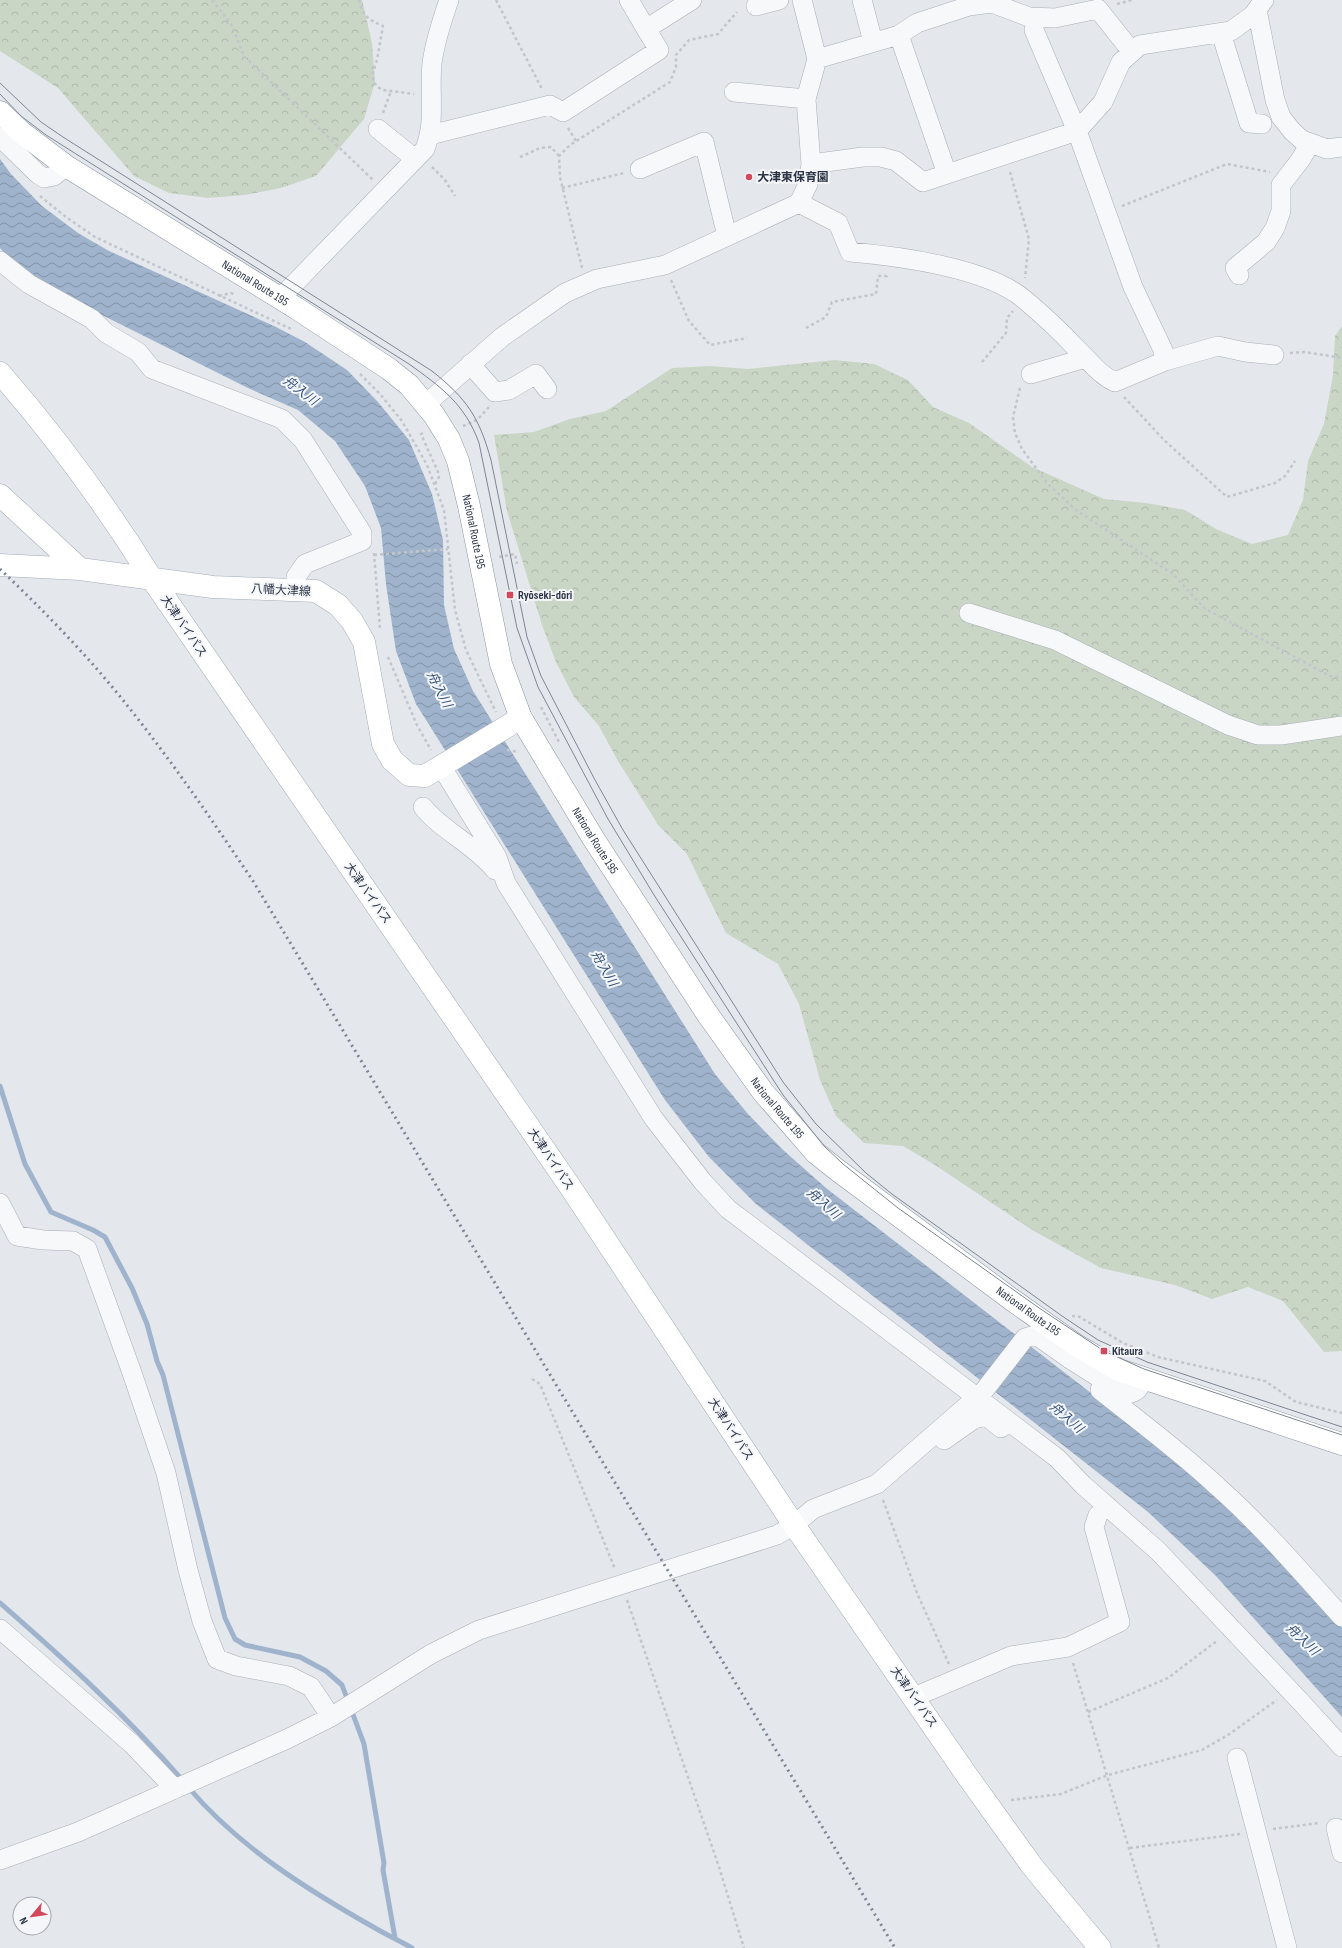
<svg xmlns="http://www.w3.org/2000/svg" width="1342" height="1948" viewBox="0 0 1342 1948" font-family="'Sofia Sans Condensed','Noto Sans JP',sans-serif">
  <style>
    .forest { fill: url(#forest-crowns) }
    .water { fill: url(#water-waves) }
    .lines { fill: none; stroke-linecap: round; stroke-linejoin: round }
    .stream { stroke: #9fb4cc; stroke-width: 5 }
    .minor-casing { stroke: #a9aeb7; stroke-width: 20 }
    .major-casing { stroke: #a3abb8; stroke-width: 23 }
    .highway-casing { stroke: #8b94a3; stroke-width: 23 }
    .path { stroke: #c2c5cb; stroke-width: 2.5; stroke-dasharray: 3 3; stroke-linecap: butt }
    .minor { stroke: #f7f8fa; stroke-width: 19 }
    .major { stroke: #fff; stroke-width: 22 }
    .highway { stroke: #fff; stroke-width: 22 }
    .tram { stroke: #7d8696; stroke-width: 1 }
    .rail { stroke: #7d8696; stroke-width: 3; stroke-dasharray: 2 4; stroke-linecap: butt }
    .poi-dot { fill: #d1495b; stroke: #f4f6f9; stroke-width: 1.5 }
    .labels { text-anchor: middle; stroke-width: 4; stroke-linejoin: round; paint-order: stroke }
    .poi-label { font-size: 12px; font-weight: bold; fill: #2b3445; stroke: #f4f6f9; text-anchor: start }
    .street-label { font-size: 12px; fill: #2b3445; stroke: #f4f6f9 }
    .water-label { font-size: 13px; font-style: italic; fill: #34527a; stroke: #f4f6f9 }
  </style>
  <defs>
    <pattern id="forest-crowns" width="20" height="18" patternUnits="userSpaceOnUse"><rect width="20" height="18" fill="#c9d6c5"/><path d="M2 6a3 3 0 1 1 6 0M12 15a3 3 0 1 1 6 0" fill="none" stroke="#adb8ab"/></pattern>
    <pattern id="water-waves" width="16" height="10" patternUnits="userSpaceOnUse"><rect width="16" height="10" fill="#9fb4cc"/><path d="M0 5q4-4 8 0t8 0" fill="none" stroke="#8293a7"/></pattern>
  </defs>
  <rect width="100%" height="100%" fill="#e4e7ec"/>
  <!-- forest -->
  <path class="forest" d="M0,0H362L372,43L375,82L364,119L316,176L281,188L245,195L208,198L169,193L134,176L58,88L0,51Z
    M1342,326V1351L1324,1352L1283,1301L1248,1287L1212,1299L1175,1285L1101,1268L1032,1230L935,1165L903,1146L864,1143L836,1116L820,1080L799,1004L778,964L726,933L687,854L659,826L618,761L599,726L574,697L556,662L542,625L507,511L494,435L534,432L570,419L606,411L672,368L710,366L748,369L835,360L874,364L908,380L933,407L969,423L1032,467L1104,499L1146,503L1185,510L1216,529L1252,544L1288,535L1303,500L1308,461L1324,424L1333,375L1335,336Z"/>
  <!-- water -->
  <path class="water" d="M0,159L11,174L42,206L78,233L109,251L274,326L305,342L347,370L378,402L409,440L432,494L443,540L444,605L454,649L473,691L715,1074L748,1114L782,1149L826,1188L1189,1469L1260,1536L1342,1628V1717L1216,1576L1148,1512L756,1204L709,1157L665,1100L416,704L396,651L386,584L381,528L365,486L335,441L298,410L248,388L58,293L11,260L0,248Z"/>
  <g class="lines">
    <!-- stream -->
    <path class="stream" d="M0,1086L25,1164L51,1212L93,1230L105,1237L132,1288L147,1324L157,1361L163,1375L225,1618L235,1639L245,1645L300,1657L326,1671L342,1685L364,1744L384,1863L383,1870L395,1938
      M0,1603C64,1659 127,1716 183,1781
      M188,1787C239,1847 306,1889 375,1928C387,1935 400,1941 412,1948"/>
    <defs>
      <path id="minor" d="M629,0L646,29
        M802,0L817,59
        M862,0L873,42
        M992,3L1029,17L1055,18L1098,9L1132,52
        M756,6L779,0
        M1257,10L1275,100L1281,117L1292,131L1302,140L1327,149L1342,147
        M1221,33L1249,123L1262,124
        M899,35L947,174
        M734,92L806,99
        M378,129L414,158
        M430,135L550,105L563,112L659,50L646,29L692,0
        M0,137L38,174L44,178L54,176L66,166
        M811,164L863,157H881L896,161L923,182L1077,131L1103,102L1121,62L1140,45L1231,31L1253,15L1264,0
        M640,169L704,142L727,236
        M799,203L838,223L850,252C898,256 989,268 1025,300C1043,315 1060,331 1076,348C1089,360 1099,375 1115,382L1165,361L1163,350L1133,287L1077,131L1034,30
        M0,261L29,284L92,319L106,333L138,352L152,369L282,419L303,440L362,533V541L305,564L296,577L295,590
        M1239,275L1235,268L1266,242L1275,228L1281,211V185L1301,159L1310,143
        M284,301L288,290L294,284L425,149C436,121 429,92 432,63C435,42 442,20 449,0
        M1165,361L1218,346L1245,352L1274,355
        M470,364L495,392L509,390L536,374L547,389
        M1031,374L1086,358
        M426,404L502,337L565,293L597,279L665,265L799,203L808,184L811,164L806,99L817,59L899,35L917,23L969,6L992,3L987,0
        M969,613L1055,640L1228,725L1258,735H1281L1342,726
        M441,766L497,857L506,883L654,1119L703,1182L728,1209L1057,1458L1083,1485L1158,1551L1299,1700L1342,1747
        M423,807C442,831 474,844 495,870
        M0,1203L17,1236L43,1240L73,1241L87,1249L131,1370L166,1473L188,1570L202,1621L217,1659L236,1666L289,1676L311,1687L331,1717
        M1100,1390C1140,1422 1181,1452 1218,1487C1263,1527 1302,1573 1342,1617
        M944,1440L974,1419L986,1416L1001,1428
        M0,1629L132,1744L175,1789
        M914,1697L1011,1656L1068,1647L1120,1622L1094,1527L1098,1515
        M1237,1758L1287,1948
        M1336,1828L1342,1853
        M0,1860L78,1832L287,1739L331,1717L431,1654L479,1630L777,1535L794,1525L813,1509L877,1484L983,1392L1025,1338L1036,1335L1070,1359L1125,1394C1137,1393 1139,1389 1144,1378"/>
      <path id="major" d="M0,373C56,437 107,507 152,579L571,1188L794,1525L968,1777L1032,1866L1100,1948
        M0,495L80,569
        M0,565L80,569L213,587L316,591L338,605L352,621L364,642L383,744L392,760L409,775L425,776L521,718"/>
      <g id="highway">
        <path id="s1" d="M0,112L21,132L66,166L296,308L389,369L409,385L434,415L449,439L458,461L469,506L501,664L521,718L593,838L706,1012L763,1092L816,1153L836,1169L1011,1299L1076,1345L1119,1370L1342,1444"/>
      </g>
    </defs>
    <!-- minor casing -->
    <use href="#minor" class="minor-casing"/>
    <!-- major casing -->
    <use href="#major" class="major-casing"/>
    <!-- highway casing -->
    <use href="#highway" class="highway-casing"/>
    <!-- path -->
    <path class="path" d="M212,0L231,24L244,56L373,180
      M359,0C362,16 369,20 383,26L377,60L372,76L376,86L383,90L414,94
      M496,0L542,89
      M1117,4L1132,0
      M383,113L391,91
      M568,128L576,141
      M520,157L540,148L551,147L559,156
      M432,167L445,180L455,196
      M1010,172L1029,239L1025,278
      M562,188L624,173
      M40,196L66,217L95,237L291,329
      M1122,206L1227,164L1270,172
      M582,268L560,177L559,156L570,145L670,82L676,67V55L689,40L718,34L737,12
      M671,280L689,321L710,345L747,338
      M219,296L231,293L235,295
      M806,328L826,317L832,302L876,294L878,276H887L888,273
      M1290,353L1305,352L1342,358
      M982,362L1006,333L1007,318L1013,311
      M360,374L380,394L402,421L427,465L444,510L455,610L466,650L496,712
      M1020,388L1013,417L1015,433L1022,449L1047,483L1076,510L1173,574L1204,608L1330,676L1342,677
      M1124,397L1165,441L1227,497L1275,483L1285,476L1295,461
      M463,426L477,420L489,407
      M423,433L421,434L438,472L439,477L435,484
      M374,553L380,629
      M374,555L448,549
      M499,557L515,554L517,564
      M388,657L417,725L431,750
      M541,707L560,744
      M507,750L519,752
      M1072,1316H1078L1123,1343L1158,1357L1265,1381L1296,1402L1342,1413
      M532,1379L540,1384L615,1569
      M883,1500L917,1593L949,1664
      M627,1600L719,1867L744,1948
      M1073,1663L1159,1948
      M1088,1712L1168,1678L1218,1640
      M1011,1800L1061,1794L1108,1775L1202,1750L1228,1735L1277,1700
      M1273,1829L1319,1823
      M1130,1848L1240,1834"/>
    <!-- minor -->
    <use href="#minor" class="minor"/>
    <!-- major -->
    <use href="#major" class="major"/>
    <!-- highway -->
    <use href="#highway" class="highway"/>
    <!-- tram -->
    <path class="tram" d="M0,83L41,122L63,137L432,371C467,399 479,417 491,460L527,637L541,676L595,780L623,830L783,1082L816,1124L866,1173L892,1194L1062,1316L1098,1340L1147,1362L1342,1427
      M0,94L21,116L46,135L409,364C441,387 465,404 479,443L517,628L538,687L608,819L654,895L783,1095L824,1146L843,1164L898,1208L1042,1310L1104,1351L1144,1369L1342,1435"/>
    <!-- rail -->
    <path class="rail" d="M0,569C41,608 82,650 118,694C167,754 210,817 253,881L895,1948"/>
  </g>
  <!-- markers -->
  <g class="poi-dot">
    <circle cx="749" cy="177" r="4"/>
    <rect x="506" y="591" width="8" height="8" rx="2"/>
    <rect x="1100" y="1347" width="8" height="8" rx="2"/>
  </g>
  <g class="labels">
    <!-- poi labels -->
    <g class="poi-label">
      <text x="757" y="181">大津東保育園</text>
      <text x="518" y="599">Ryōseki-dōri</text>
      <text x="1112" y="1355">Kitaura</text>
    </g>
    <!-- street labels -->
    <g class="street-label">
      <text dy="4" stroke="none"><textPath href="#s1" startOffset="308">National Route 195</textPath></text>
      <text dy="4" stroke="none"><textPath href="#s1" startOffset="656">National Route 195</textPath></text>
      <text transform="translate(281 590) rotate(3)" y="4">八幡大津線</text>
      <text transform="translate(184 626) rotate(56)" y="4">大津バイパス</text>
      <text dy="4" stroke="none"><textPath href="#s1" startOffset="992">National Route 195</textPath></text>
      <text transform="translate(368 893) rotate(55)" y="4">大津バイパス</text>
      <text dy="4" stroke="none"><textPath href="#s1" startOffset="1316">National Route 195</textPath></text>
      <text transform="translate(551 1159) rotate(56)" y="4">大津バイパス</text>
      <text dy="4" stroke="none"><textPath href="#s1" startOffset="1640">National Route 195</textPath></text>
      <text transform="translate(731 1429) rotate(57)" y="4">大津バイパス</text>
      <text transform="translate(914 1697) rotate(55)" y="4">大津バイパス</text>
    </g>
    <!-- water labels -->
    <g class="water-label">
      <text transform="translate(301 390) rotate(37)" y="5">舟入川</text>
      <text transform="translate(440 689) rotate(63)" y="5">舟入川</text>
      <text transform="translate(605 968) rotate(59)" y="5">舟入川</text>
      <text transform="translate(824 1203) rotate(42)" y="5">舟入川</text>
      <text transform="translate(1067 1417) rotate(41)" y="5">舟入川</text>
      <text transform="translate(1303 1639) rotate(44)" y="5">舟入川</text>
    </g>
  </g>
  <!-- north arrow -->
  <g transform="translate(32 1916) rotate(241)"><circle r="19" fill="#f4f6f9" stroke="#a4a8b1"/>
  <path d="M0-3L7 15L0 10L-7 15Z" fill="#d1495b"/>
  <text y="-6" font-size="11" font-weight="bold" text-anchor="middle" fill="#2b3445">N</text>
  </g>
</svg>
